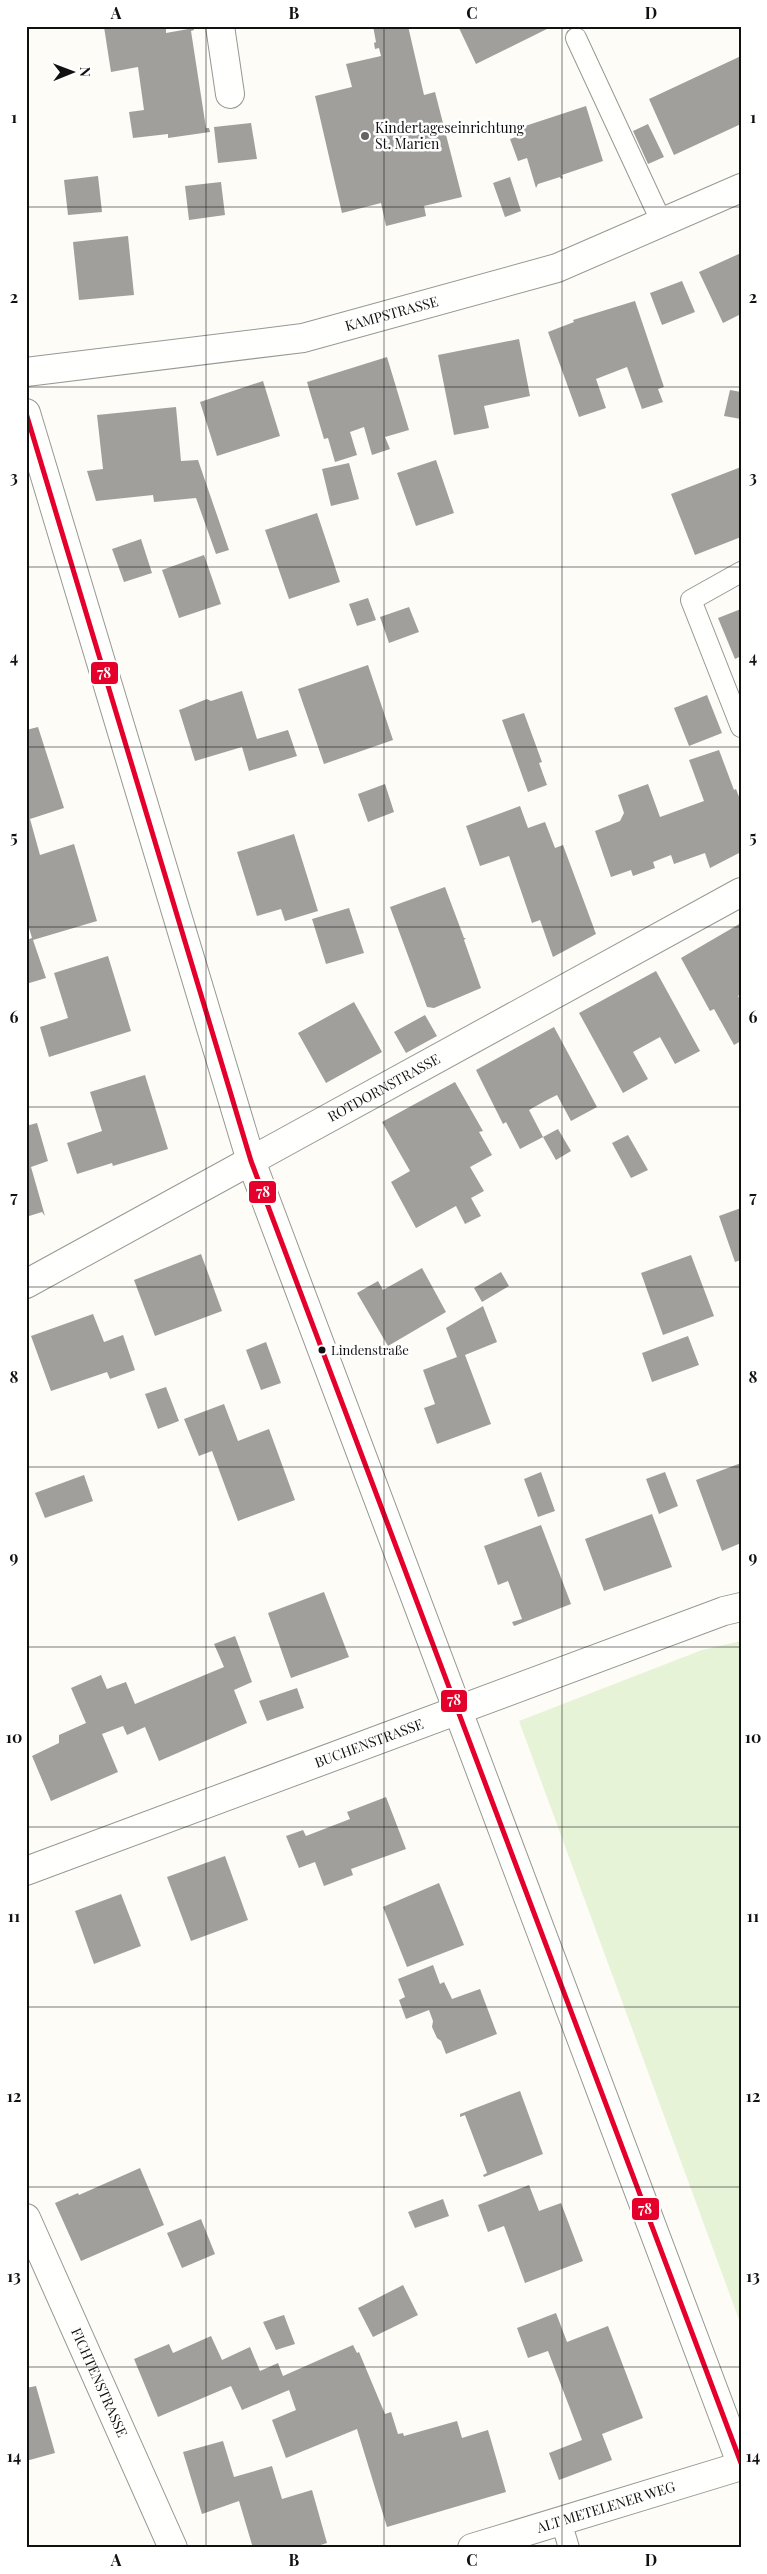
<svg xmlns="http://www.w3.org/2000/svg" width="767" height="2574" viewBox="0 0 767 2574" font-family="'Playfair Display',serif">
  <style>
    .green { fill: #e7f3d7 }
    .building { fill: #a19f9c }
    .lines { fill: none; stroke-linecap: round; stroke-linejoin: round }
    .service-casing { stroke: #979795; stroke-width: 22 }
    .minor-casing { stroke: #979795; stroke-width: 30 }
    .service { stroke: #fffffe; stroke-width: 20 }
    .minor { stroke: #fffffe; stroke-width: 28 }
    .bus-1-casing { stroke: #fff; stroke-width: 9 }
    .bus-1 { stroke: #e4002b; stroke-width: 5 }
    .grid { fill: none; stroke: #111; stroke-width: 1; stroke-opacity: 0.55 }
    .poi-dot { fill: #646362; stroke: #fff; stroke-width: 2 }
    .bus-dot { fill: #111; stroke: #fff; stroke-width: 2 }
    .labels { text-anchor: middle; stroke-width: 5; stroke-linejoin: round; paint-order: stroke }
    .bus-label { font-size: 13px; fill: #111; stroke: #fff; text-anchor: start }
    .poi-label { font-size: 14px; fill: #111; stroke: #fff; text-anchor: start }
    .street-label { font-size: 14px; fill: #111; stroke: #fff }
    .line-badge { stroke: #fff; stroke-width: 2 }
    .badge-label { font-size: 14px; text-anchor: middle; font-weight: bold; fill: #fff }
    .neatline { fill: none; stroke: #111; stroke-width: 2 }
    .grid-label { font-size: 16px; text-anchor: middle; font-weight: bold; fill: #111 }
  </style>
  <rect width="100%" height="100%" fill="#fdfcf7"/>
  <!-- green -->
  <path class="green" d="M741,1641V2325L519,1721L702,1650Z"/>
  <!-- building -->
  <path class="building" d="M166,26V33L194,28V30L191,31L206,128H209L210,132L168,138V134L133,138L129,112L144,110L138,67L111,72L104,27Z
    M373,26H408L424,95L435,92L462,197L424,206L426,216L386,226L381,203L342,213L315,96L352,87L346,64L381,56L379,48L375,49L374,43L376,42Z
    M458,26H553L476,64Z
    M741,56V124L674,155L649,99Z
    M586,106L603,161L562,175L563,178L561,179L560,177L538,184L536,188L527,158L518,161L510,139L519,136L516,129Z
    M251,123L257,159L218,163L214,127Z
    M648,124L664,157L648,164L633,131Z
    M98,176L102,212L68,215L64,180Z
    M510,177L521,211L505,217L493,183Z
    M221,182L225,215L189,220L185,186Z
    M128,236L134,295L79,300L73,242Z
    M741,253V314L723,323L699,272Z
    M682,281L695,312L662,325L650,293Z
    M635,301L664,387L658,389L663,402L642,409L627,367L596,379L606,408L579,417L548,332L574,322L573,320Z
    M519,339L530,396L484,406L489,428L454,435L438,355Z
    M387,357L409,430L385,437L390,449L372,455L364,427L350,432L357,455L335,462L328,438L324,439L307,382Z
    M263,381L280,436L217,456L200,402Z
    M730,390L741,392V419L724,416Z
    M176,407L181,461L198,460L229,550L216,554L196,498L154,502L153,495L96,501L87,471L103,469L97,415Z
    M436,460L454,513L416,526L397,473Z
    M349,463L359,499L331,506L322,469Z
    M741,467V537L695,555L671,494Z
    M317,513L340,582L289,599L265,530Z
    M141,539L152,573L124,582L112,549Z
    M204,555L221,604L179,618L162,570Z
    M368,598L376,620L357,626L349,604Z
    M409,607L419,632L389,643L380,617Z
    M741,609V656L735,659L718,618Z
    M368,665L393,740L324,764L298,689Z
    M242,691L257,739L288,730L297,756L249,771L242,747L195,761L179,710L207,699L211,701Z
    M707,695L722,733L689,746L674,708Z
    M524,713L542,762L539,763L547,785L528,792L502,720Z
    M38,727L64,808L30,819L40,855L74,844L97,921L33,940L46,978L26,984V940L32,938L26,918V730Z
    M719,750L734,790L736,789L741,802V852L710,868L705,853L674,864L671,855L653,862L655,868L633,876L631,870L611,877L595,831L620,821L624,813L618,795L648,784L660,817L704,801L689,760Z
    M385,784L394,812L368,822L358,794Z
    M520,806L528,828L545,822L555,848L563,845L596,934L553,957L540,920L532,923L509,856L480,866L466,826Z
    M294,834L318,911L285,921L281,909L257,916L237,852Z
    M445,887L464,938H466L464,940L481,988L434,1008L427,1007L390,907Z
    M349,908L364,953L326,964L312,919Z
    M741,923V994L738,996L741,1001V1041L734,1045L714,1009L710,1011L681,958Z
    M108,956L131,1031L49,1057L40,1027L68,1018L54,973Z
    M656,971L700,1051L675,1064L660,1037L633,1052L648,1079L623,1093L579,1013Z
    M354,1002L382,1052L326,1083L298,1033Z
    M425,1015L437,1036L406,1053L394,1032Z
    M554,1027L597,1107L571,1121L557,1095L545,1101L529,1110L543,1137L520,1149L506,1122L503,1124L476,1070Z
    M145,1075L168,1149L113,1166L112,1163L77,1174L67,1143L102,1131L90,1092Z
    M455,1082L483,1131L479,1132L492,1155L470,1167L484,1191L471,1198L481,1216L465,1224L456,1206L416,1228L391,1182L410,1171L382,1122Z
    M37,1123L48,1161L31,1167L45,1216L42,1212L26,1217V1126Z
    M558,1129L571,1151L556,1160L543,1137Z
    M628,1135L648,1170L631,1178L612,1143Z
    M741,1208V1260L735,1262L719,1216Z
    M201,1254L222,1311L155,1336L134,1280Z
    M691,1255L714,1316L663,1335L641,1273Z
    M422,1268L446,1312L388,1346L357,1293L378,1281L383,1290Z
    M501,1272L509,1286L482,1302L474,1288Z
    M483,1306L497,1342L465,1355L491,1424L437,1444L424,1408L435,1404L423,1370L457,1357L446,1328Z
    M93,1314L104,1342L123,1335L135,1370L110,1379L107,1372L51,1391L31,1336Z
    M688,1336L699,1365L652,1382L642,1353Z
    M266,1342L281,1383L261,1390L246,1350Z
    M166,1387L179,1421L158,1429L145,1394Z
    M224,1404L238,1441L269,1429L295,1500L238,1521L212,1451L199,1456L184,1419Z
    M741,1463V1543L722,1551L696,1480Z
    M541,1472L555,1511L538,1517L524,1479Z
    M665,1472L678,1506L659,1514L646,1479Z
    M84,1475L93,1501L45,1518L35,1493Z
    M652,1514L672,1567L604,1591L585,1539Z
    M541,1525L571,1604L514,1626L512,1622L522,1619L508,1581L498,1585L484,1546Z
    M324,1592L349,1657L291,1678L268,1613Z
    M235,1636L252,1682L234,1690L247,1723L159,1761L145,1727L127,1735L123,1726L102,1734L118,1772L51,1801L32,1756L59,1743V1735L86,1723L71,1688L101,1675L107,1689L126,1682L135,1704L224,1667L214,1644Z
    M297,1688L304,1708L267,1721L259,1701Z
    M386,1797L406,1849L351,1869L353,1875L324,1886L315,1862L299,1868L286,1836L303,1830L306,1836L350,1819L347,1812Z
    M225,1856L248,1920L191,1941L167,1877Z
    M439,1883L464,1945L407,1967L383,1907Z
    M121,1894L141,1946L94,1964L75,1911Z
    M433,1965L440,1984L444,1982L452,1999L480,1989L497,2034L446,2054L441,2041L437,2038L432,2027L433,2021L429,2010L406,2019L399,2000L405,1997L398,1979Z
    M520,2091L543,2154L484,2177L483,2175L487,2173L465,2115L460,2117V2114Z
    M140,2168L164,2225L81,2261L55,2203L78,2193L79,2195Z
    M529,2185L539,2211L561,2203L583,2261L525,2283L504,2226L488,2232L478,2205Z
    M443,2199L449,2216L415,2228L408,2212Z
    M201,2219L215,2254L182,2268L167,2233Z
    M403,2285L418,2315L373,2337L358,2308Z
    M556,2313L567,2342L608,2326L643,2418L602,2434L612,2460L559,2480L549,2453L582,2440L548,2351L528,2358L517,2328Z
    M284,2315L295,2344L276,2350L263,2322Z
    M211,2336L222,2360L250,2347L260,2371L278,2363L283,2376L353,2345L357,2353L359,2352L385,2414L391,2412L398,2434L403,2433L404,2436L457,2421L462,2438L488,2430L506,2492L387,2527L357,2429L286,2458L272,2420L296,2410L289,2390L242,2410L231,2386L158,2417L134,2359L169,2344L173,2353Z
    M36,2386L55,2453L26,2461V2388Z
    M223,2441L234,2477L272,2466L282,2499L312,2490L327,2543L311,2548H253L239,2501L202,2514L183,2452Z"/>
  <g class="lines">
    <defs>
      <path id="service" d="M576,38L662,223
        M741,572L691,600L741,727
        M561,2521L569,2548"/>
      <g id="minor">
        <path d="M220,26L230,94"/>
        <path id="s1" d="M26,372L303,338L557,268L741,188"/>
        <path d="M26,413L251,1161L741,2463"/>
        <path id="s2" d="M26,1284L741,892"/>
        <path id="s3" d="M26,1871L724,1611L741,1607"/>
        <path id="s4" d="M26,2218L173,2548"/>
        <path id="s5" d="M472,2548L741,2466"/>
      </g>
    </defs>
    <!-- service casing -->
    <use href="#service" class="service-casing"/>
    <!-- minor casing -->
    <use href="#minor" class="minor-casing"/>
    <!-- service -->
    <use href="#service" class="service"/>
    <!-- minor -->
    <use href="#minor" class="minor"/>
    <defs>
      <path id="bus-1" d="M26,413L251,1161L741,2463"/>
    </defs>
    <!-- bus-1 casing -->
    <use href="#bus-1" class="bus-1-casing"/>
    <!-- bus-1 -->
    <use href="#bus-1" class="bus-1"/>
  </g>
  <!-- grid -->
  <path class="grid" d="M206,26V2548M384,26V2548M562,26V2548M26,207H741M26,387H741M26,567H741M26,747H741M26,927H741M26,1107H741M26,1287H741M26,1467H741M26,1647H741M26,1827H741M26,2007H741M26,2187H741M26,2367H741"/>
  <!-- markers -->
  <circle class="poi-dot" cx="365" cy="136" r="5"/>
  <circle class="bus-dot" cx="322" cy="1350" r="4.5"/>
  <g class="labels">
    <!-- bus labels -->
    <g class="bus-label">
      <text x="331" y="1355">Lindenstraße</text>
    </g>
    <!-- poi labels -->
    <g class="poi-label">
      <text x="375" y="133">Kindertageseinrichtung<tspan x="375" dy="16">St. Marien</tspan></text>
    </g>
    <!-- street labels -->
    <g class="street-label">
      <text dy="5" stroke="none"><textPath href="#s1" startOffset="371">KAMPSTRASSE</textPath></text>
      <text dy="5" stroke="none"><textPath href="#s2" startOffset="408">ROTDORNSTRASSE</textPath></text>
      <text dy="5" stroke="none"><textPath href="#s3" startOffset="366">BUCHENSTRASSE</textPath></text>
      <text dy="5" stroke="none"><textPath href="#s4" startOffset="180">FICHTENSTRASSE</textPath></text>
      <text dy="5" stroke="none"><textPath href="#s5" startOffset="140">ALT METELENER WEG</textPath></text>
    </g>
  </g>
  <g class="line-badge">
    <rect x="90" y="661" width="29" height="24" rx="5" fill="#e4002b"/>
    <rect x="248" y="1180" width="29" height="24" rx="5" fill="#e4002b"/>
    <rect x="440" y="1689" width="28" height="24" rx="5" fill="#e4002b"/>
    <rect x="631" y="2197" width="29" height="24" rx="5" fill="#e4002b"/>
  </g>
  <g class="badge-label">
    <text x="104" y="678">78</text>
    <text x="263" y="1197">78</text>
    <text x="454" y="1705">78</text>
    <text x="645" y="2214">78</text>
  </g>
  <!-- border -->
  <rect width="767" height="2574" fill="none" stroke="#ffffff" stroke-width="55"/>
  <!-- north arrow -->
  <g transform="translate(72 72) rotate(89)" stroke="#ffffff" stroke-width="4" paint-order="stroke">
  <path d="M0-4L9 19L0 12L-9 19Z" fill="#111111"/>
  <text y="-8" font-size="14" font-weight="bold" text-anchor="middle" fill="#111111">N</text>
  </g>
  <rect x="28" y="28" width="712" height="2518" class="neatline"/>
  <g class="grid-label">
    <text x="116" y="19">A</text>
    <text x="294" y="19">B</text>
    <text x="472" y="19">C</text>
    <text x="651" y="19">D</text>
    <text x="14" y="123">1</text>
    <text x="753" y="123">1</text>
    <text x="14" y="303">2</text>
    <text x="753" y="303">2</text>
    <text x="14" y="483">3</text>
    <text x="753" y="483">3</text>
    <text x="14" y="663">4</text>
    <text x="753" y="663">4</text>
    <text x="14" y="843">5</text>
    <text x="753" y="843">5</text>
    <text x="14" y="1023">6</text>
    <text x="753" y="1023">6</text>
    <text x="14" y="1203">7</text>
    <text x="753" y="1203">7</text>
    <text x="14" y="1383">8</text>
    <text x="753" y="1383">8</text>
    <text x="14" y="1563">9</text>
    <text x="753" y="1563">9</text>
    <text x="14" y="1743">10</text>
    <text x="753" y="1743">10</text>
    <text x="14" y="1922">11</text>
    <text x="753" y="1922">11</text>
    <text x="14" y="2102">12</text>
    <text x="753" y="2102">12</text>
    <text x="14" y="2282">13</text>
    <text x="753" y="2282">13</text>
    <text x="14" y="2462">14</text>
    <text x="753" y="2462">14</text>
    <text x="116" y="2566">A</text>
    <text x="294" y="2566">B</text>
    <text x="472" y="2566">C</text>
    <text x="651" y="2566">D</text>
  </g>
</svg>
